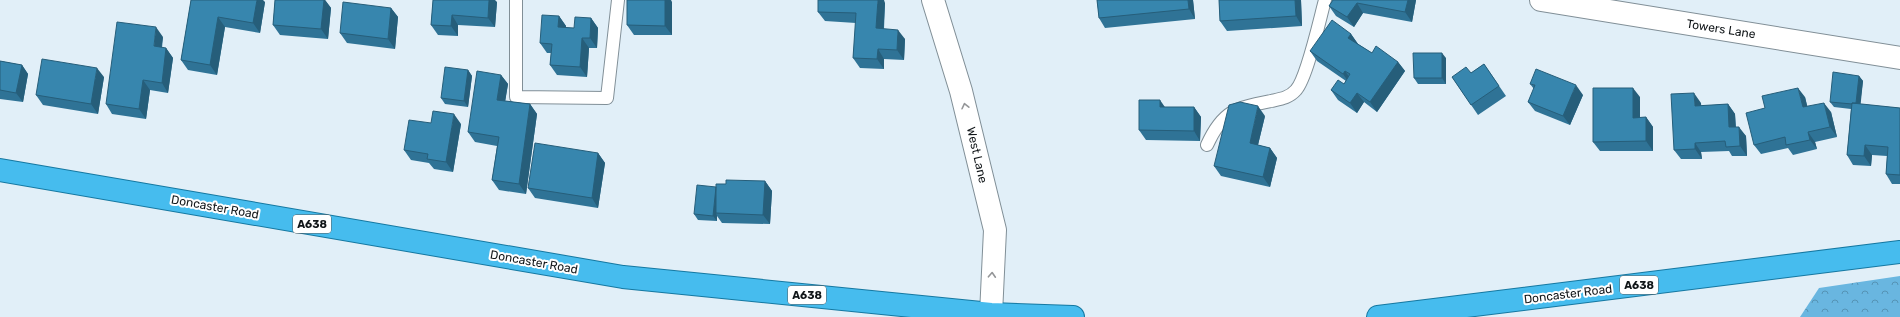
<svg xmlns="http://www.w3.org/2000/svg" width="1900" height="317" viewBox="0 0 1900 317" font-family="Rubik,sans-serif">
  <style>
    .forest { fill: url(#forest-crowns) }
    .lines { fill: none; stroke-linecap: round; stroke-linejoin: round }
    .service-casing { stroke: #818f97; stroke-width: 14 }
    .minor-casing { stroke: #818f97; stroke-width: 24 }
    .trunk-casing { stroke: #1578a1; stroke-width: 24 }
    .service { stroke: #fff; stroke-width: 12 }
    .minor { stroke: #fff; stroke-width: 22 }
    .trunk { stroke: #46bcee; stroke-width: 22 }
    .wall { fill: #2f7396 }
    .shaded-wall { fill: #265e7a }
    .building { fill: #3786ae; stroke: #265e7a }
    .oneway { stroke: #949698 }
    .labels { text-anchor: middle; stroke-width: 4; stroke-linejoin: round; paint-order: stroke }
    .shield { fill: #fff; stroke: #585c5e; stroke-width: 1 }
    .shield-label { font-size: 11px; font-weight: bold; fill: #111619 }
    .street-label { font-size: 12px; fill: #111619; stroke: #fff }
  </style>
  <defs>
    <pattern id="forest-crowns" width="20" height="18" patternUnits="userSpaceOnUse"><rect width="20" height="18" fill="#69b6e0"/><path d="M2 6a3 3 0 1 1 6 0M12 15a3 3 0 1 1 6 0" fill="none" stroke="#5593b5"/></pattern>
  </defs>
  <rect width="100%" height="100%" fill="#e1eff8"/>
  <!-- forest -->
  <path class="forest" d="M1900,276V317H1800L1819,288Z"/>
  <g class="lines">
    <defs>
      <path id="service" d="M516,0V97L607,98L618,0
        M1207,145C1223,110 1236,108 1271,101C1280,99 1289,98 1296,90C1307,78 1320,18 1325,0"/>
      <path id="minor" d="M933,0L961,91L995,230L991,314
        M1541,0L1900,58"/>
      <path id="trunk" d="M0,170L623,277L991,314L1073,317
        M1378,317L1900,252"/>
    </defs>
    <!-- service casing -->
    <use href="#service" class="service-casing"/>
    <!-- minor casing -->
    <use href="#minor" class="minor-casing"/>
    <!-- trunk casing -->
    <use href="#trunk" class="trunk-casing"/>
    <!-- service -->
    <use href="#service" class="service"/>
    <!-- minor -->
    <use href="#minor" class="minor"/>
    <!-- trunk -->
    <use href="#trunk" class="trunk"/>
  </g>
  <!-- wall -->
  <path class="wall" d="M191,0L265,2L260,33L225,27L217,75L188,70L181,60Z
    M275,0H325L331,8L328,39L280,35L273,25Z
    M433,0L497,2L495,27L458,25V36L438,35L431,25Z
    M1097,0H1193L1195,19L1105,28L1099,18Z
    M1219,0H1301L1302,26L1227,31L1220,21Z
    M1333,0H1416L1412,22L1363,13L1354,27L1336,16L1329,6Z
    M672,2V35H634L627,25Z
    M885,3L884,29L905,39L904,60L884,59V69L860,68L853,58L856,23L825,21L818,12Z
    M391,8L398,17L395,49L347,43L340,33Z
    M559,16L566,26V28H574L591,18L598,28L597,48H589L587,77L557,75L550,65L551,53H547L540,43Z
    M1351,34L1358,44L1372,53L1398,62L1405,71L1377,112L1364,102L1357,113L1338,100L1331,90L1344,84L1346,81L1317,61L1310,51Z
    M163,37L162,48H166L173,58L168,93L150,90L146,119L112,114L106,104Z
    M1446,58V84H1418L1414,78Z
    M0,61L22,65L28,74L23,102L0,99Z
    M1484,64L1506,96L1478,115L1452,77L1471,73Z
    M468,70L472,76L468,107L445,104L441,98Z
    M501,75L508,84L505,101L530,104L537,114L526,194L499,190L492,180L497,146L475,142L468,132Z
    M1859,76L1863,81L1860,104L1900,108V184H1892L1886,174L1887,156L1872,155L1871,166L1853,165L1847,155L1851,109L1834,107L1830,102Z
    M104,77L98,114L43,105L36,95Z
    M1530,84L1583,95L1570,125L1535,111L1528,102L1534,89Z
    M1640,97V118L1646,117L1653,127V151H1600L1593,142Z
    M1805,97L1807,106L1831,112L1837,137L1815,142L1817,149L1793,155L1788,148L1761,154L1754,145Z
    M1701,103V106L1728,104L1735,114L1736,127L1746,136L1747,156H1732L1729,151L1701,152L1702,159H1681L1674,150Z
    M1164,107H1194L1201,117L1200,141L1146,140L1139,130Z
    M1265,116L1258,145L1270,148L1277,158L1270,187L1221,176L1214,166Z
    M461,124L453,172L434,169L429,163L411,160L404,150Z
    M598,153L605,163L598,208L535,198L528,188Z
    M765,181L772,191L770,224L722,223L717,216V221L698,220L694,214L716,187V188L726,184Z"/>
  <!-- shaded-wall -->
  <path class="shaded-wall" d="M257,0H263L265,2L260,33L253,23Z
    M324,0H325L331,8L328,39L321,29Z
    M489,0H495L497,2L495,27L488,18Z
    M665,0H671L672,2V35L665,26Z
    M878,0H884L885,3L883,38L876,28Z
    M1188,0H1193L1195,19L1189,9Z
    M1295,0H1301L1302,26L1296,16Z
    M1408,0H1416L1412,22L1405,12Z
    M1357,3L1363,13L1354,27L1347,17Z
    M391,8L398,17L395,49L388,39Z
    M452,15L458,25V36L451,26Z
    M559,16L566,26L565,37L558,27Z
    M218,17L225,27L217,75L210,65Z
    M591,18L598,28L597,48L590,38Z
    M156,27L163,37L160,56L154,46Z
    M898,30L905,39L904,60L897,50Z
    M1351,34L1358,44L1355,47L1348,38Z
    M582,38L589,48L587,77L580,67Z
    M166,48L173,58L168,93L162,83Z
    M878,49L884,59V69L877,59Z
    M1442,53L1446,58V84L1442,78Z
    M1398,62L1405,71L1377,112L1370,102Z
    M22,65L28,74L23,102L16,93Z
    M97,68L104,77L98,114L91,104Z
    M468,70L472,76L468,107L464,101Z
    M1345,71L1352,81L1350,84L1343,74Z
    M501,75L508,84L504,109L497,100Z
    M1859,76L1863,81L1860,110L1856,104Z
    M143,80L150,90L146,119L139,109Z
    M1576,85L1583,95L1570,125L1563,116Z
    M1633,88L1640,97V128L1633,118Z
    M1798,88L1805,97L1810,117L1803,107Z
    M1357,93L1364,102L1357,113L1350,103Z
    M1694,93L1701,103L1702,116L1695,106Z
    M1160,100L1167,110L1160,107Z
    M1824,103L1831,112L1837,137L1830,127Z
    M530,104L537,114L526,194L519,184Z
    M1728,104L1735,114L1736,137L1729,127Z
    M1258,106L1265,116L1256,153L1250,143Z
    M1194,107L1201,117L1200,141L1194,131Z
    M454,114L461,124L453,172L446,162Z
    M1646,117L1653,127V151L1646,141Z
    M1739,127L1746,136L1747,156L1740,146Z
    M1808,132L1815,142L1817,149L1810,140Z
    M1695,143L1701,152L1702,159L1695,149Z
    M1865,145L1872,155L1871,166L1864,156Z
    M1270,148L1277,158L1270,187L1263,177Z
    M598,153L605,163L598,208L592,198Z
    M765,181L772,191L770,224L763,215Z
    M716,187L720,193L716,213L717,216V221L713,216Z"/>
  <!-- building -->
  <path class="building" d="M191,0H257L253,23L218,17L210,65L181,60Z
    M275,0H324L321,29L273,25Z
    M433,0H489L488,18L452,15L451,26L431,25Z
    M627,0H665V26L627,25Z
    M818,0H878L876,28L898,30L897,50L878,49L877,59L853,58L856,13L818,12Z
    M1097,0H1188L1189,9L1099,18Z
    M1219,0H1295L1296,16L1220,21Z
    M1333,0H1408L1405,12L1357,3L1347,17L1329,6Z
    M343,2L391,8L388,39L340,33Z
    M542,15L559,16L558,27L574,28L575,17L591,18L590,38H582L580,67L550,65L552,44L540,43Z
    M1332,20L1351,34L1348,38L1372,53L1376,46L1398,62L1370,102L1357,93L1350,103L1331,90L1338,80L1344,84L1350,74L1345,71L1343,74L1310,51Z
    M117,22L156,27L154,46L166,48L162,83L143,80L139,109L106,104Z
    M1413,53H1442V78H1414Z
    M42,59L97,68L91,104L36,95Z
    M0,61L22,65L16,93L0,90Z
    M1484,64L1499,86L1471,105L1452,77L1466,67L1471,73Z
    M445,67L468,70L464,101L441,98Z
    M1536,69L1576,85L1563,116L1528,102L1535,85L1530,84Z
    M477,71L501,75L497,100L530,104L519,184L492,180L499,137L468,132Z
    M1833,72L1859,76L1856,103H1852V104L1830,102Z
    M1593,88H1633V118L1646,117V141L1593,142Z
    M1798,88L1803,107L1824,103L1830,127L1808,132L1810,140L1786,145L1785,137L1754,145L1746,113L1765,108L1762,96Z
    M1694,93L1695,106L1728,104L1729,127H1739L1740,146L1726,147L1725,141L1695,143V149L1674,150L1671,94Z
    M1139,100H1160V107H1194V131L1139,130Z
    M1240,102L1258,106L1250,143L1270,148L1263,177L1214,166L1229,105Z
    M1852,103L1900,108V175L1886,174L1888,147L1865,145L1864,156L1847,155Z
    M433,111L454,114L446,162L427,159L428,154L404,150L409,120L431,123Z
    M535,143L598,153L592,198L528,188Z
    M726,180L765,181L763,215L716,213V184H726Z
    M697,185L716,187L713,216L694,214Z"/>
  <!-- one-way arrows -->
  <defs><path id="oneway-chevron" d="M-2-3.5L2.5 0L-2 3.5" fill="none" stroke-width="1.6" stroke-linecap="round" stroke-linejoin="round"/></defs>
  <g class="oneway">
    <use href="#oneway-chevron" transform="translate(965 106) rotate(-103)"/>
    <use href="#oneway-chevron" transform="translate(992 275) rotate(-87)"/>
  </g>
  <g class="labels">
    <!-- shield labels -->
    <g class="shield">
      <rect x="293" y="215" width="38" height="18" rx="3"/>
      <rect x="1620" y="276" width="38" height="18" rx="3"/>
      <rect x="788" y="286" width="38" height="18" rx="3"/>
    </g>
    <g class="shield-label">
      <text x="312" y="228">A638</text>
      <text x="1639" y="289">A638</text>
      <text x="807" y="299">A638</text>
    </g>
    <!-- street labels -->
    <g class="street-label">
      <text transform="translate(1721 29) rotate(9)" y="4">Towers Lane</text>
      <text transform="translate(977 155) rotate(77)" y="4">West Lane</text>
      <text transform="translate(215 207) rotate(10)" y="4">Doncaster Road</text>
      <text transform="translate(534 262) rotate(10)" y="4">Doncaster Road</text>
      <text transform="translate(1568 294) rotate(-7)" y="4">Doncaster Road</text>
    </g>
  </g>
</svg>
